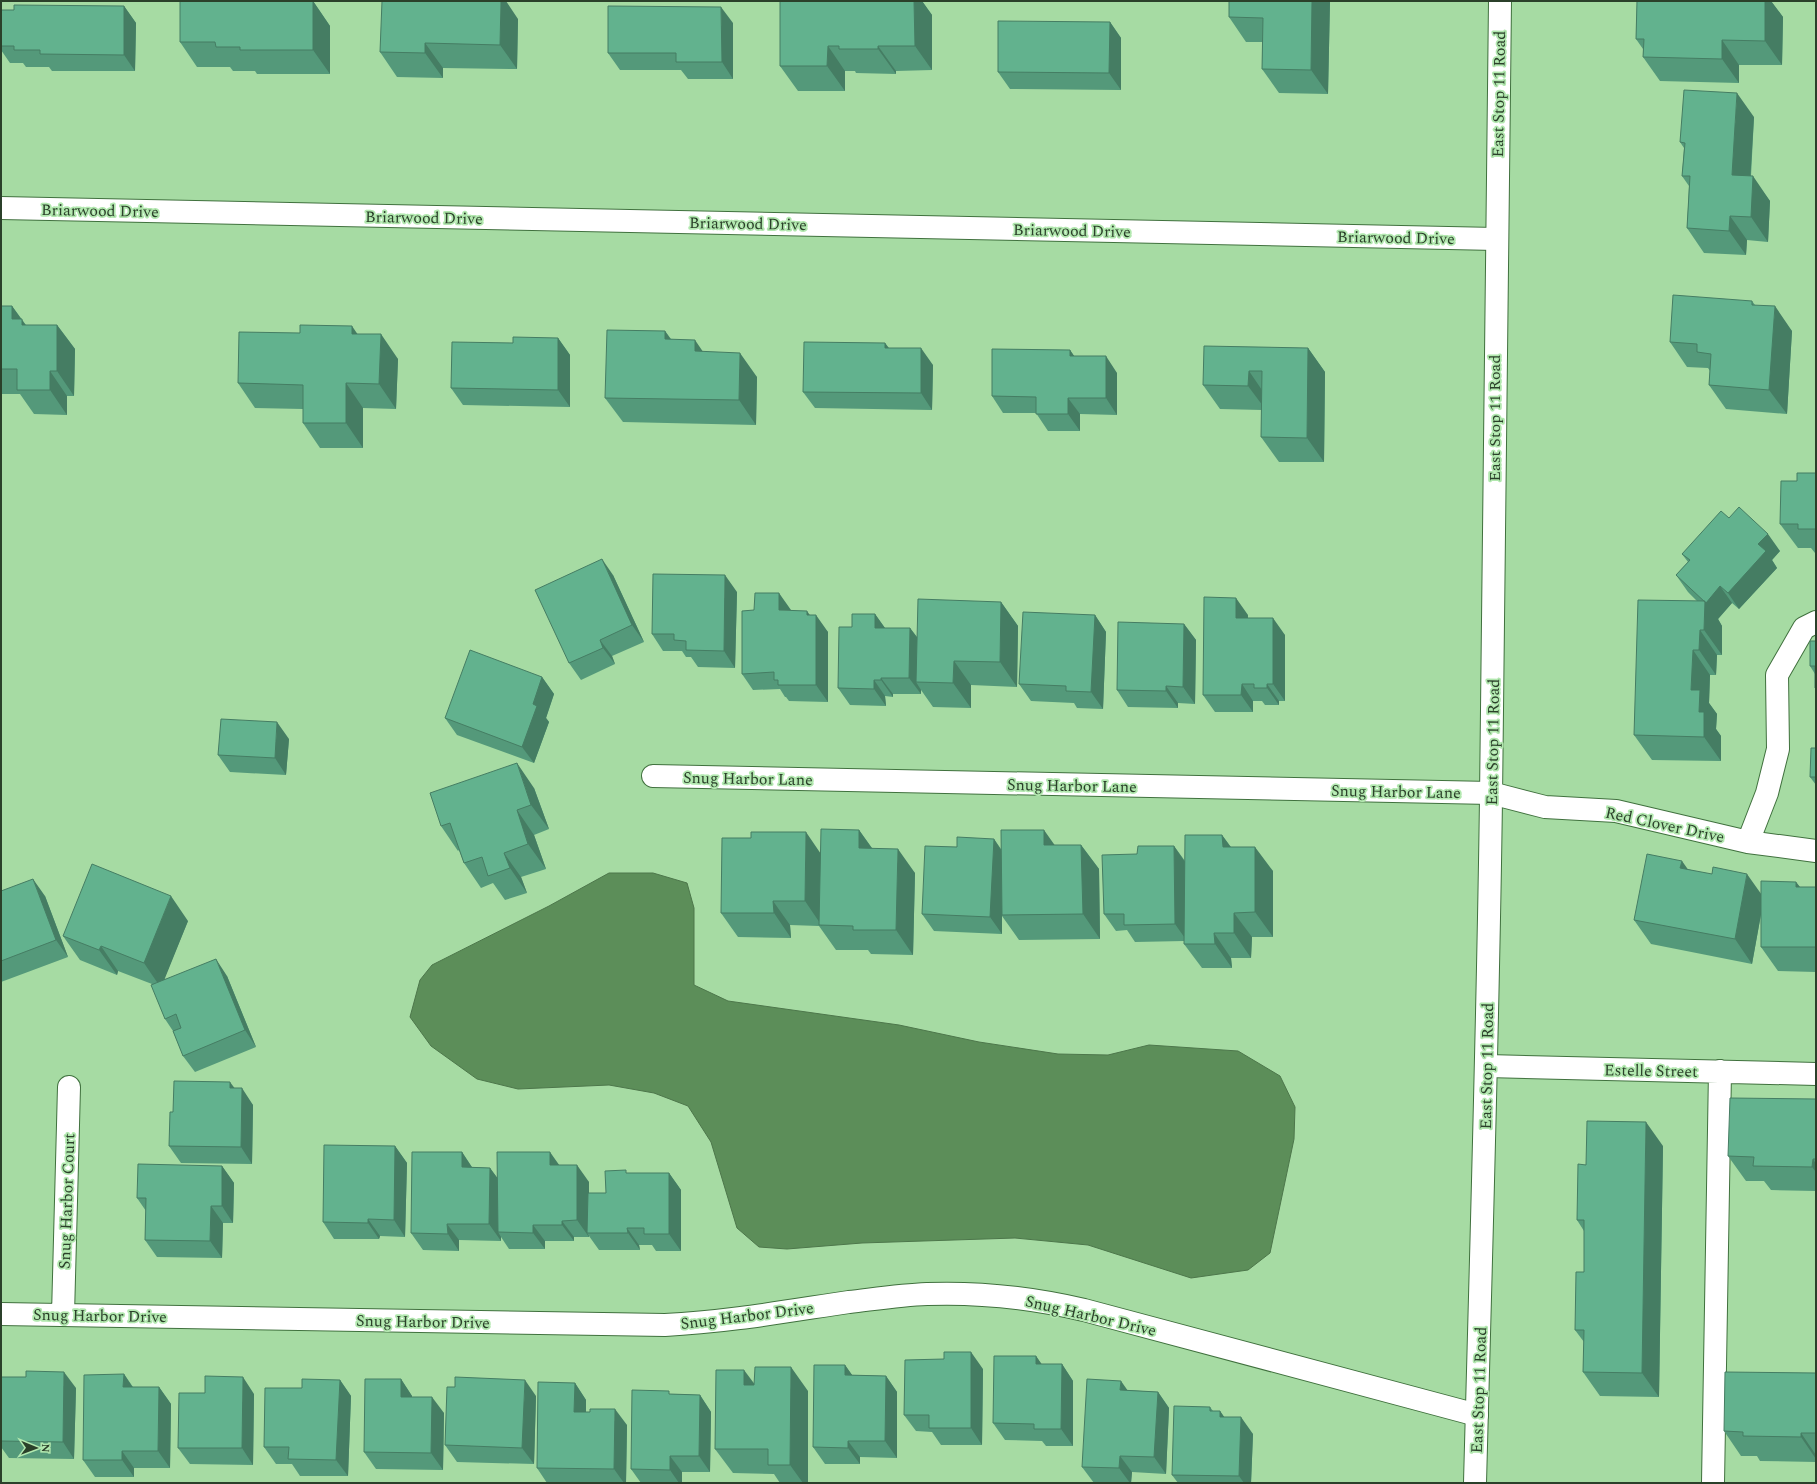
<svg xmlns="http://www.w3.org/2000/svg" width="1817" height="1484" viewBox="0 0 1817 1484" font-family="Spectral,serif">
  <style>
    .water { fill: #5c8e59; stroke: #4d774b }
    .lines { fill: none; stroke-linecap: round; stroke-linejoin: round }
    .minor-casing { stroke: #40713e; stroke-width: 24 }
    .major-casing { stroke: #40713e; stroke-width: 24 }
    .minor { stroke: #fff; stroke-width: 22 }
    .major { stroke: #fff; stroke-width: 22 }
    .wall { fill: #54997a }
    .shaded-wall { fill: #457d63 }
    .building { fill: #62b28e; stroke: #457d63 }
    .labels { text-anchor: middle; stroke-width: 3.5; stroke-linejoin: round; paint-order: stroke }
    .street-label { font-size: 16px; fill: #2b402a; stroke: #b2e8af }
  </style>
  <rect width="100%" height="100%" fill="#a6dba3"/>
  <!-- water -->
  <path class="water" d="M609,873H653L687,883L694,908V985L728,1001L899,1025L979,1042L1058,1054L1108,1055L1149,1045L1238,1051L1280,1076L1295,1107L1294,1139L1270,1253L1248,1270L1191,1278L1088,1245L1015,1238L862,1243L787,1249L759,1247L737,1228L711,1142L688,1106L654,1093L609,1085L518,1089L477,1079L431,1046L410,1017L420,980L432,965L549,906Z"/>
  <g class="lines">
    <defs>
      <path id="minor" d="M1,208L1496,239
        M653,776L1491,793L1545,807L1616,811L1748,842L1816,851
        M1748,842L1767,793L1778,749L1777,675L1804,628L1816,622
        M1487,1066L1816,1074
        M1,1314L665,1325C727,1322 788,1311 849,1302C875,1299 901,1295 927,1294C980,1292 1032,1298 1084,1310L1477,1415
        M63,1315L69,1087
        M1713,1483L1720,1071"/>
      <path id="major" d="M1475,1483C1481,1255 1488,1026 1491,798C1496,532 1495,267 1500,1"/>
    </defs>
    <!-- minor casing -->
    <use href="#minor" class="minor-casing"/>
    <!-- major casing -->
    <use href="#major" class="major-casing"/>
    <!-- minor -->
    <use href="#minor" class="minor"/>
    <!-- major -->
    <use href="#major" class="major"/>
  </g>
  <!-- wall -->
  <path class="wall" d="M313,1L330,26V74H257L255,71H233L230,67H197L180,42Z
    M780,1H922L932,15V70L896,71V74L856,73L855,71H845V91H798L780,66Z
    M1330,1L1328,94L1279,93L1262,69V42H1246L1229,17Z
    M1637,1H1771L1783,17L1782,65H1739V83L1660,81L1643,57V49L1636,39Z
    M124,6L136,23L135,71H52L49,67H26L23,63H10L1,50V10H14Z
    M518,19L517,69L443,68V78L397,77L380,52Z
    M1110,22L1121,38V90L1010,89L998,72Z
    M733,23V79H688L681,70H620L608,53Z
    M1754,117L1751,176L1770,201L1768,242L1747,240L1746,255L1704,253L1687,228L1689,186L1682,176L1684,148L1680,142Z
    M1752,301L1755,305L1792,331L1787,414L1726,409L1709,385L1710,371L1708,368L1687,367L1670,342Z
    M1,306H12L26,325H57L75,349L74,396H67V415L34,414L20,394H1Z
    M665,331L671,339L757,377L756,425L623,422L605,398Z
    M357,334L398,359L396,409L363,408V448H320L303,423V409L255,408L238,383Z
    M558,338L570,355V407L463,405L451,388L513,343Z
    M885,343L889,348L933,365L932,410L815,408L803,392Z
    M1308,348L1325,372L1324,462H1279L1261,437L1262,410L1220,409L1203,385Z
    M1070,350L1074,356L1117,373V415L1080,414V431H1048L1036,413H1003L992,396Z
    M1816,473V553H1815L1811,548H1798L1780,524L1797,481Z
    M1729,518L1780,551L1772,560L1777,568L1739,609L1732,603L1718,619L1722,626V655H1717L1716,675H1710L1709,703L1717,714L1716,729L1721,736V761L1652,760L1634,735L1697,601L1688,592L1676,575L1688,562L1682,554Z
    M613,575L644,642L612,656L615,664L581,680L569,663Z
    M737,592L735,668L698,667L691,657H686L682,651H663L652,634Z
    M1001,602L1018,626L1017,687L971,685V708L933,707L921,690V694H893V697L885,696L886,706L850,705L838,688L852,627L875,614L885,628H910L917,637Z
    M791,610L810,615L828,632V702L789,701L786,697H785L780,689L753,690L742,674Z
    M1095,615L1106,632L1103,709L1077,708L1074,703L1031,701L1019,684Z
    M1248,615V618L1285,635V701H1279V705H1265L1262,701H1253V712H1215L1203,695Z
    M1184,624L1196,640L1195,704L1178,703V708L1128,707L1117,690Z
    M1816,641V689L1815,688V674L1810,666Z
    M542,677L554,694L546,718L549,722L534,763L457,735L445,718Z
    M1816,728V785L1810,777L1816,748Z
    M289,739L286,775L230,772L218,755Z
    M534,788L549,829L534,835L546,869L521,877L527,893L505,900L493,883L481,888L464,863L459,850L458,851L441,826Z
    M859,830L872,848L915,873L913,955L871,954L868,950H836L819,926L790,925L791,938L738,937L721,913Z
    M1222,835L1231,847L1273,871V937H1252L1251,958H1231L1232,968H1202L1184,944V941L1135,942L1127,930L1116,931L1104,914L1137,854L1174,846L1185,861Z
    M994,839L1001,849L1055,845H1081L1099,869L1100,939L1019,940L1002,916V934L934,931L922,914L957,847Z
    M1688,869L1761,894L1796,882L1800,887H1816V972L1778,971L1761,947V914L1752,964L1651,944L1634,920Z
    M1,891L45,896L68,957L1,982Z
    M188,921L164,979L227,976L256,1047L195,1072L183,1056L173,1031L165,1019L152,984L118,971L117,975L80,960L63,936Z
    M234,1088L253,1105L252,1164L181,1163L169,1146Z
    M1816,1099V1191L1771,1190L1764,1181H1746L1728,1156Z
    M395,1146L407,1163L405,1237L380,1236L379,1239H334L323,1222Z
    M1663,1146L1659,1397L1600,1396L1583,1372L1584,1342L1575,1330L1584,1272V1231L1577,1220L1586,1165Z
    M462,1152L472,1167L490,1168L497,1178L560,1165L589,1182V1193H606L628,1173H669L681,1190V1251H656L652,1245H639L640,1250H599L589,1236V1237H574V1241H545V1249H509L501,1237V1241L459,1240V1251L423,1250L411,1233Z
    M222,1166L234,1183L233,1223H223L222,1258L157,1257L145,1240L146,1211L137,1198Z
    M1036,1356L1041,1364H1062L1073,1381V1446H1046L1042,1441L1005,1440L993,1423Z
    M845,1365L852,1375L886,1376L897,1392V1458L860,1457V1464H825L813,1447Z
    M983,1369L982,1445H941L932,1432L916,1431L904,1415Z
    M1816,1373V1462L1760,1461L1757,1456H1741L1724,1431Z
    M124,1374L133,1387H159L171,1404L170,1468H134V1477H95L83,1460Z
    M1,1377L76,1388L74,1459L9,1458L1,1447Z
    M401,1379L412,1396V1397L444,1413L443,1470L376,1469L364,1452Z
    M340,1380L351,1396L348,1476H300L292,1464H276L264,1447L302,1388Z
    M575,1383L586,1400V1412L627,1425L626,1483H547L537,1468Z
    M754,1384L808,1391V1483H780L774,1474L733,1473L715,1449Z
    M1127,1390L1158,1392L1169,1408L1166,1474L1132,1472L1131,1483H1094L1082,1467Z
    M254,1394L253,1465L190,1464L178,1448Z
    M671,1394L700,1395L711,1412L710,1472H682V1483H641L631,1469Z
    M536,1396L534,1464L457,1462L445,1445Z
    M1210,1407L1213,1411H1220L1224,1417L1253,1434L1251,1483H1178L1172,1475Z"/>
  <!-- shaded-wall -->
  <path class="shaded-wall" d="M313,1L330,26V74L313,50Z
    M501,1H506L518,19L517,69L500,45Z
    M914,1H922L932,15V70L915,46Z
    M1312,1H1330L1328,94L1311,70Z
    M1765,1H1771L1783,17L1782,65L1765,41Z
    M124,6L136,23L135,71L124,55Z
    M721,7L733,23V79L722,62Z
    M1110,22L1121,38V90L1109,73Z
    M1722,40L1739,65V83L1722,59Z
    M425,43L443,68V78L425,53Z
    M828,46L845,71V91L827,66Z
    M878,46L896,71V74L878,49Z
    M1737,93L1754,117L1749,199L1732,175Z
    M1753,176L1770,201L1768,242L1751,217Z
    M1730,216L1747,240L1746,255L1729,231Z
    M12,306L39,344L12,319Z
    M1775,306L1792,331L1787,414L1769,390Z
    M57,325L75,349L74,396L57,371Z
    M352,326L369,351L352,334Z
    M665,331L682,356L665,339Z
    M381,334L398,359L396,409L379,384Z
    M558,338L570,355V407L558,390Z
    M695,340L712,365L695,351Z
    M885,343L897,360L885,348Z
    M921,348L933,365L932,410L921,393Z
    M1308,348L1325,372L1324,462L1307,438Z
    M1070,350L1081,366L1070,356Z
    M740,353L757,377L756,425L739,400Z
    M1106,356L1117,373V415L1106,398Z
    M50,371L67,396V415L50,390Z
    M1249,371L1266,396V410L1248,386Z
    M346,383L363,408V448L346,423Z
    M1068,398L1080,414V431L1068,414Z
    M1768,534L1780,551L1772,560L1777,568L1739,609L1728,593L1758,544Z
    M602,559L613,575L644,642L632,625Z
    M725,575L737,592L735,668L724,651Z
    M1720,586L1732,603L1718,619L1722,626V655L1704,630L1705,601Z
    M779,593L791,610H779Z
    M1236,598L1248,615L1247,634L1236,618Z
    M1001,602L1018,626L1017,687L1000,662Z
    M807,611L816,624V615L828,632V702L816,685L807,615Z
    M875,614L887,631L875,628Z
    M1095,615L1106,632L1103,709L1091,692Z
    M1273,618L1285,635V701L1273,684Z
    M1184,624L1196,640L1195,704L1183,687Z
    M910,628L922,644L916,682L921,690V694L909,678Z
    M1700,630L1717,655L1716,675L1699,650Z
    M600,640L612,656L615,664L603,648Z
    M1693,650L1710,675L1709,703L1717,714L1716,729L1721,736V761L1704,737L1699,712L1691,690Z
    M954,661L971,685V708L953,683Z
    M542,677L554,694L546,718L549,722L534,763L522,747L533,704Z
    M881,678L893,694V697L881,680Z
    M874,680L885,696L886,706L874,689Z
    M1242,684L1253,701V712L1241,695Z
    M1267,684L1279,701V705L1267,688Z
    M1166,686L1178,703V708L1166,691Z
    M277,722L289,739L286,775L275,758Z
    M517,763L534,788L549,829L531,805Z
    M517,810L534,835L546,869L528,844Z
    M859,830L876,854L859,848Z
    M1044,830L1061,854L1044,845Z
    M806,832L823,857L822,926L805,901Z
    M1222,835L1240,860L1223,847Z
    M994,839L1005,856L1002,915V934L990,917Z
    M1081,845L1099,869L1100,939L1083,914Z
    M1174,846L1185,862L1187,941L1175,924Z
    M1255,847L1273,871V937L1255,912Z
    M898,849L915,873L913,955L896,930Z
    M504,853L521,877L527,893L510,868Z
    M1682,861L1699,885L1680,868Z
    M1747,874L1764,898L1752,964L1735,939Z
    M33,879L45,896L68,957L56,940Z
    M1796,882L1814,906L1796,887Z
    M171,896L188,921L161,988L144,963Z
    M773,901L790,925L791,938L774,913Z
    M1234,913L1252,937L1251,958L1234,933Z
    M1214,933L1231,958L1232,968L1215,944Z
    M101,946L118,971L117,975L99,950Z
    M216,959L227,976L256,1047L245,1030Z
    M230,1082L242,1098L230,1088Z
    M242,1088L253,1105L252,1164L241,1147Z
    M1646,1122L1663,1146L1659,1397L1642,1373Z
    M395,1146L407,1163L405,1237L394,1220Z
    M462,1152L473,1169L462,1167Z
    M550,1152L562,1169L550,1165Z
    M1813,1159L1816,1164V1172L1812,1167Z
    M577,1165L589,1182V1233H587L589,1236V1237L577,1220Z
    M222,1166L234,1183L233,1223L222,1206Z
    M490,1168L502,1184L498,1232L501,1237V1241L489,1224Z
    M669,1173L681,1190V1251L669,1234Z
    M211,1206L223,1223L222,1258L210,1241Z
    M368,1219L380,1236L379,1239L368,1223Z
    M562,1221L574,1237V1241L562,1225Z
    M447,1224L459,1240V1251L448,1234Z
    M533,1225L545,1241V1249L533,1233Z
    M627,1228L639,1245L640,1250L628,1233Z
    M971,1352L983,1369L982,1445L971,1428Z
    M1036,1356L1048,1373L1036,1364Z
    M1062,1364L1073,1381V1446L1061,1429Z
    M845,1365L857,1382L845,1375Z
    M791,1367L808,1391V1483H803L790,1465Z
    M744,1370L762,1394L744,1385Z
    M64,1372L76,1388L74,1459L63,1442Z
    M124,1374L135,1391L123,1387Z
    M886,1376L897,1392V1458L885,1441Z
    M243,1377L254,1394L253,1465L242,1448Z
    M401,1379L412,1396L413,1413L401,1397Z
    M340,1380L351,1396L348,1476L336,1460Z
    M525,1380L536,1396L534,1464L522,1448Z
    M1121,1381L1133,1398L1120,1390Z
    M575,1383L586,1400V1429L574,1412Z
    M159,1387L171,1404L170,1468L158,1451Z
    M1158,1392L1169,1408L1166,1474L1154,1457Z
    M700,1395L711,1412L710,1472L699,1456Z
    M432,1397L444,1413L443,1470L431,1453Z
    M615,1409L627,1425L626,1483H624L614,1469Z
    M1220,1411L1232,1428L1220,1417Z
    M1241,1417L1253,1434L1251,1483H1244L1239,1476Z
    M1801,1433L1816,1455V1459L1801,1437Z
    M848,1441L860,1457V1464L848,1448Z
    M122,1451L134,1468V1477L122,1460Z
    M670,1456L682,1472V1483H679L670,1470Z
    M1120,1456L1132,1472L1131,1483H1130L1119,1468Z"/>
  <!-- building -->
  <path class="building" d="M180,1H313V50H240V47H216L215,42H180Z
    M382,1H501L500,45L425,43V53L380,52Z
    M780,1H914L915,46H878V49H839V46H828L827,66H780Z
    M1229,1H1312L1311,70L1262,69L1263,18L1229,17Z
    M1637,1H1765V41L1722,40V59L1643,57L1644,39H1636Z
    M14,5L124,6V55L40,54V50H14V46H1V10H14Z
    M608,6L721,7L722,62H676V53H608Z
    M998,21L1110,22L1109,73L998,72Z
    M1684,90L1737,93L1732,175L1753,176L1751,217L1730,216L1729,231L1687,228L1690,176H1682L1685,143L1680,142Z
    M1673,295L1752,301V305L1775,306L1769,390L1709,385L1711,354L1697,352V344L1670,342Z
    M1,306H12V319H22V325H57V371H50V390H17V369H1Z
    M300,325L352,326V334H381L379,384L346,383V423H303V385L238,383L239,332L300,333Z
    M607,330L665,331V339L695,340V351L740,353L739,400L605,398Z
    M513,337L558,338V390L451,388L452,342L513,343Z
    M804,342L885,343V348H921V393L803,392Z
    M1204,346L1308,348L1307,438L1261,437L1262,371H1249L1248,386L1203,385Z
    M992,349L1070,350V356H1106V398H1068V414H1036V397L992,396Z
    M1797,473H1816V529H1798V524H1780L1781,481H1797Z
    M1739,507L1768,534L1758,544L1766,551L1728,593L1720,586L1706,603L1676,575L1690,560L1682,554L1721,511L1729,518Z
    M602,559L632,625L600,640L603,648L569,663L535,590Z
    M653,574L725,575L724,651L686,650V641L674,640V634H652Z
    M755,593H779V610L807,611V615H816V685H778V680H774V672L742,674V611L754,610Z
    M1204,597L1236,598V618H1273V684H1267V688H1254V684H1242L1241,695H1203Z
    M918,599L1001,602L1000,662L954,661L953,683L916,682Z
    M1638,600L1705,601L1704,630H1700L1699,650H1693L1691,690H1700L1699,712H1704V737L1634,735Z
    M1023,612L1095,615L1091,692L1066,691V686L1019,684Z
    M852,614H875V628H910L909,678H881V680H874V689L838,688L839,627H852Z
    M1118,622L1184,624L1183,687L1166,686V691L1117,690Z
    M1810,641H1816V688H1815V666H1810Z
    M470,650L542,677L533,704L537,706L522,747L445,718Z
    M221,719L277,722L275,758L218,755Z
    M1816,728V777H1810L1811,748H1816Z
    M517,763L531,805L517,810L528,844L504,853L510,868L488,876L482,857L464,863L450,823L441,826L430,793Z
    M821,829L859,830V848L898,849L896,930H853V926L819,925Z
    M1001,830H1044V845H1081L1083,914L1002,915Z
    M751,832H806L805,901H773L774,913H721L722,838H751Z
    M1185,835H1222L1223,847H1255V912L1234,913V933H1214L1215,944H1184Z
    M957,837L994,839L990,917L922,914L925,846L957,847Z
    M1138,846H1174L1175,924L1124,925V914H1104L1102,855L1137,854Z
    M1647,854L1682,861L1680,868L1712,874L1713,867L1747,874L1735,939L1634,920Z
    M92,864L171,896L144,963L101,946L99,950L63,936Z
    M33,879L56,940L1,961V891Z
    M1761,881L1796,882V887H1816V947H1761Z
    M216,959L245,1030L183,1056L173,1031L181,1028L176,1014L165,1019L151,985Z
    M174,1081L230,1082V1088H242L241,1147L169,1146L170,1112H173Z
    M1730,1098L1816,1099V1159H1813L1812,1167L1753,1166L1754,1157L1728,1156Z
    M1587,1121L1646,1122L1642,1373L1583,1372L1584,1330H1575L1576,1272H1584V1220H1577L1578,1164L1586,1165Z
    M324,1145L395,1146L394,1220L368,1219V1223L323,1222Z
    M412,1152H462V1167L490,1168L489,1224H447L448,1234L411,1233Z
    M497,1152H550V1165H577V1220L562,1221V1225H533V1233L498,1232Z
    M138,1164L222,1166V1206H211L210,1241L145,1240L146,1198H137Z
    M626,1170V1173H669V1234H644V1228H627L628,1233H587L588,1193H606L605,1171Z
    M944,1352H971V1428H929V1415H904L905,1360L944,1359Z
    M994,1356H1036V1364H1062L1061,1429H1034V1424L993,1423Z
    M814,1365H845V1375L886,1376L885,1441H848V1448L813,1447Z
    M755,1367H791L790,1465H768V1449H715L716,1370H744V1385H754Z
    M26,1371L64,1372L63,1442L1,1441V1377H26Z
    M1725,1372L1816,1373V1433H1801V1437L1743,1436V1432L1724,1431Z
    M124,1374L123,1387H159L158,1451H122V1460H83L84,1375Z
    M205,1376L243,1377L242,1448H178L179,1393H205Z
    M455,1377L525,1380L522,1448L445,1445L447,1387H455Z
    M302,1379L340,1380L336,1460L288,1459L289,1447H264L265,1388H302Z
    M365,1379H401V1397H432L431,1453L364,1452Z
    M1087,1379L1121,1381L1120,1390L1158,1392L1154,1457L1120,1456L1119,1468L1082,1467Z
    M538,1382L575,1383L574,1412H590V1409H615L614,1469L537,1468Z
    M632,1390L669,1391V1394L700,1395L699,1456H670V1470L631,1469Z
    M1174,1406L1210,1407V1411H1220V1417H1241L1239,1476L1172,1475Z"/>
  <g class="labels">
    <!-- street labels -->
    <g class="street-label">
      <text transform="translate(1498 94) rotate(-89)" y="6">East Stop 11 Road</text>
      <text transform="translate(100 210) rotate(1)" y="6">Briarwood Drive</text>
      <text transform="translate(424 217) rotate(1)" y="6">Briarwood Drive</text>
      <text transform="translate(748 223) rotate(1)" y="6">Briarwood Drive</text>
      <text transform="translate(1072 230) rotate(1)" y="6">Briarwood Drive</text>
      <text transform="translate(1396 237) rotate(1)" y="6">Briarwood Drive</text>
      <text transform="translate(1494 418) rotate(-90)" y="6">East Stop 11 Road</text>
      <text transform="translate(1492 742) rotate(-89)" y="6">East Stop 11 Road</text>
      <text transform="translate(748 778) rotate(1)" y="6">Snug Harbor Lane</text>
      <text transform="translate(1072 785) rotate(1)" y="6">Snug Harbor Lane</text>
      <text transform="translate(1396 791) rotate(1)" y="6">Snug Harbor Lane</text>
      <text transform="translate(1665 824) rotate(12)" y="6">Red Clover Drive</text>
      <text transform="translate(1486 1066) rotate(-89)" y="6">East Stop 11 Road</text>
      <text transform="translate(1651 1070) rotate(1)" y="6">Estelle Street</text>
      <text transform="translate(66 1201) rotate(-88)" y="6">Snug Harbor Court</text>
      <text transform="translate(100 1315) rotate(1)" y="6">Snug Harbor Drive</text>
      <text transform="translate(747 1315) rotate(-7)" y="6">Snug Harbor Drive</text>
      <text transform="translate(1091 1315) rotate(13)" y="6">Snug Harbor Drive</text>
      <text transform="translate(423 1321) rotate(1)" y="6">Snug Harbor Drive</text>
      <text transform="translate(1478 1390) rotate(-88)" y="6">East Stop 11 Road</text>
    </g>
  </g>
  <!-- border -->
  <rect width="1817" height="1484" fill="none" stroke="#2b402a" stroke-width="4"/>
  <!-- north arrow -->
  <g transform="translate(36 1448) rotate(91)" stroke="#b2e8af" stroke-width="3" paint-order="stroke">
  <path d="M0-3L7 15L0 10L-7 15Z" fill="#2b402a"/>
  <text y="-6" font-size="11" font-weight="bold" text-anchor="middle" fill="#2b402a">N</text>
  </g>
</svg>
